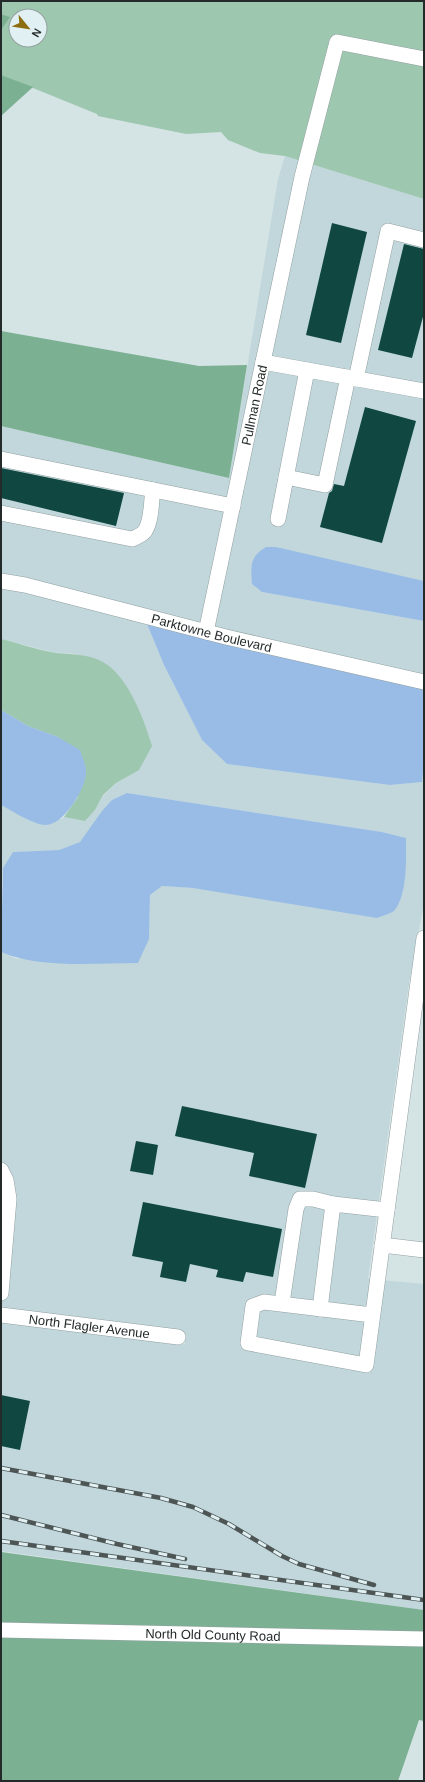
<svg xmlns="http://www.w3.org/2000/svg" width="425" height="1782" viewBox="0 0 425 1782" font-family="Helvetica,sans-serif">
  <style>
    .built { fill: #c1d7db }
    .green { fill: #9dc7ae; fill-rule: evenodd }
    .forest { fill: #7bb092 }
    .water { fill: #99bce7 }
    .building { fill: #104841 }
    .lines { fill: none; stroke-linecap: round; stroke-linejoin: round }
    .minor-casing { stroke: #92a0a2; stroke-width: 16 }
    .minor { stroke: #fff; stroke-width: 15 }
    .rail-casing { stroke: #4d5555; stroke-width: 4.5 }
    .rail { stroke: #e1f0f2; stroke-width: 3; stroke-dasharray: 9; stroke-linecap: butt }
    .labels { text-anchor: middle; stroke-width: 4; stroke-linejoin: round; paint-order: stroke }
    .street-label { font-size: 13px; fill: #242a2a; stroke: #e1f0f2 }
  </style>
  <rect width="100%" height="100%" fill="#d4e3e4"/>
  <!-- built -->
  <path class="built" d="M285,156L424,199V581L393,574L262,592L424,621V683L147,624L164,665L202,740L227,764L390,785L422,782L424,762V903L409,983L368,1279L424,1284V1610L1,1551V1321L185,1344V1332L1,1308V952L17,959L149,939L150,895L162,886L193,888L406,838L382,832L127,793L91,829L80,842L59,850L13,852L3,868L1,894V805L23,817L62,819L64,817L85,821L95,810L103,796L116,783L139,769L77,654L53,652L1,639V426L229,478L278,179Z"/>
  <!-- green -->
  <path class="green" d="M1,1H424V199L285,156L260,153L228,140L221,132L186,134L98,116L97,114L1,75V30L9,17L1,14ZM16,16H40V40H16Z
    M1,639C18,643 34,649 51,652C67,655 83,653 99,660C127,672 144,719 152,746L139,770L116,783L103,795L95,810L85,821L64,817L78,797L58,737L28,726L1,710Z"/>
  <!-- forest -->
  <path class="forest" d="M1,14L10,17L1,30Z
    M1,75L33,87L1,116Z
    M1,331L199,366L247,365L229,478L1,426Z
    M1,1552L424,1610V1633L1,1623Z
    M1,1637L424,1646V1721L419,1720L398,1781H1Z"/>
  <!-- water -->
  <path class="water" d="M266,547H276L424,581V621L262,592L252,584C251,567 249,557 266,547Z
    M147,624L424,683V762L422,782L390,785L227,764L202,740L164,665Z
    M1,710L28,726L58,737L80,750C82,757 86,764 86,771C87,787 64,825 46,825C34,825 12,811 1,805Z
    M127,793L382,832L406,838C406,857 408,895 394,911C390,914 381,916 377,918L193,888L162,886L150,895L149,939L138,963C95,963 41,969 1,952L3,868L13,852L59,850L80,842L102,811L112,800Z"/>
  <!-- building -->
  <path class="building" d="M332,223L367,232L341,343L306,335Z
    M404,244L424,249V313L412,358L378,350Z
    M365,407L416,421L382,543L320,527L329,493L332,491L334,484L344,486Z
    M1,468L124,493L116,526L1,498Z
    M182,1106L317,1134L305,1188L249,1176L254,1153L175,1136Z
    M136,1141L158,1145L153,1175L130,1171Z
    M143,1202L282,1229L273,1277L246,1272L243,1282L216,1277L218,1270L190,1264L186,1282L160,1277L163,1262L132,1256Z
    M1,1395L30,1401L20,1450L1,1446Z"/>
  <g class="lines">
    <defs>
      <g id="minor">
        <path d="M263,362L424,391"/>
        <path d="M356,379L388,231L424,240"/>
        <path d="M1,459L233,506"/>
        <path d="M286,477L325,485L348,377"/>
        <path d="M1,513L132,539C137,537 142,535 145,531C152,520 151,502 153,490"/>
        <path d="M278,519L307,370"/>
        <path id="s1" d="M1,581L25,585L226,637L424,682"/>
        <path id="s2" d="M206,632L302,177L337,42L424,59"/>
        <path d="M1,1170L6,1180L9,1199L1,1293"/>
        <path d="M382,1245L424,1250"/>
        <path d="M282,1303L296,1209L300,1199H313L333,1204"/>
        <path d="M320,1309L333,1204L387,1210"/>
        <path id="s3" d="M1,1315L178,1337"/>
        <path d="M372,1315L264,1302L253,1306L248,1343L366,1365C385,1223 405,1081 424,938"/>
        <path id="s4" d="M1,1630L424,1639"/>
      </g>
    </defs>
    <!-- minor casing -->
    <use href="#minor" class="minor-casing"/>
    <!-- minor -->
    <use href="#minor" class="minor"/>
    <defs>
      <path id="rail" d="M1,1468L161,1498L193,1507L229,1524L282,1556L299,1564L374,1585
        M1,1515L117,1544L185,1559
        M1,1541L424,1600"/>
    </defs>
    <!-- rail casing -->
    <use href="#rail" class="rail-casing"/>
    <!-- rail -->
    <use href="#rail" class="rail"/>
  </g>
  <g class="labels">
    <!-- street labels -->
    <g class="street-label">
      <text dy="5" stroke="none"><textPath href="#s2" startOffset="232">Pullman Road</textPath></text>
      <text dy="5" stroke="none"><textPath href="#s1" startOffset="217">Parktowne Boulevard</textPath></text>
      <text dy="5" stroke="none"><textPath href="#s3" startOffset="89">North Flagler Avenue</textPath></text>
      <text dy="5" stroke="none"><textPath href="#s4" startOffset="212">North Old County Road</textPath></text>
    </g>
  </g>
  <!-- border -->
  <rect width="425" height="1782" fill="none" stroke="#242a2a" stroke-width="4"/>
  <!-- north arrow -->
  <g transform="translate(28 28) rotate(120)"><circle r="19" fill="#e1f0f2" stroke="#95a1a2"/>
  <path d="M0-3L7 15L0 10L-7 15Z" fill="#8c6d0f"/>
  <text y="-6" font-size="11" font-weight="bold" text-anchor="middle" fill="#242a2a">N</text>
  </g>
</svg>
